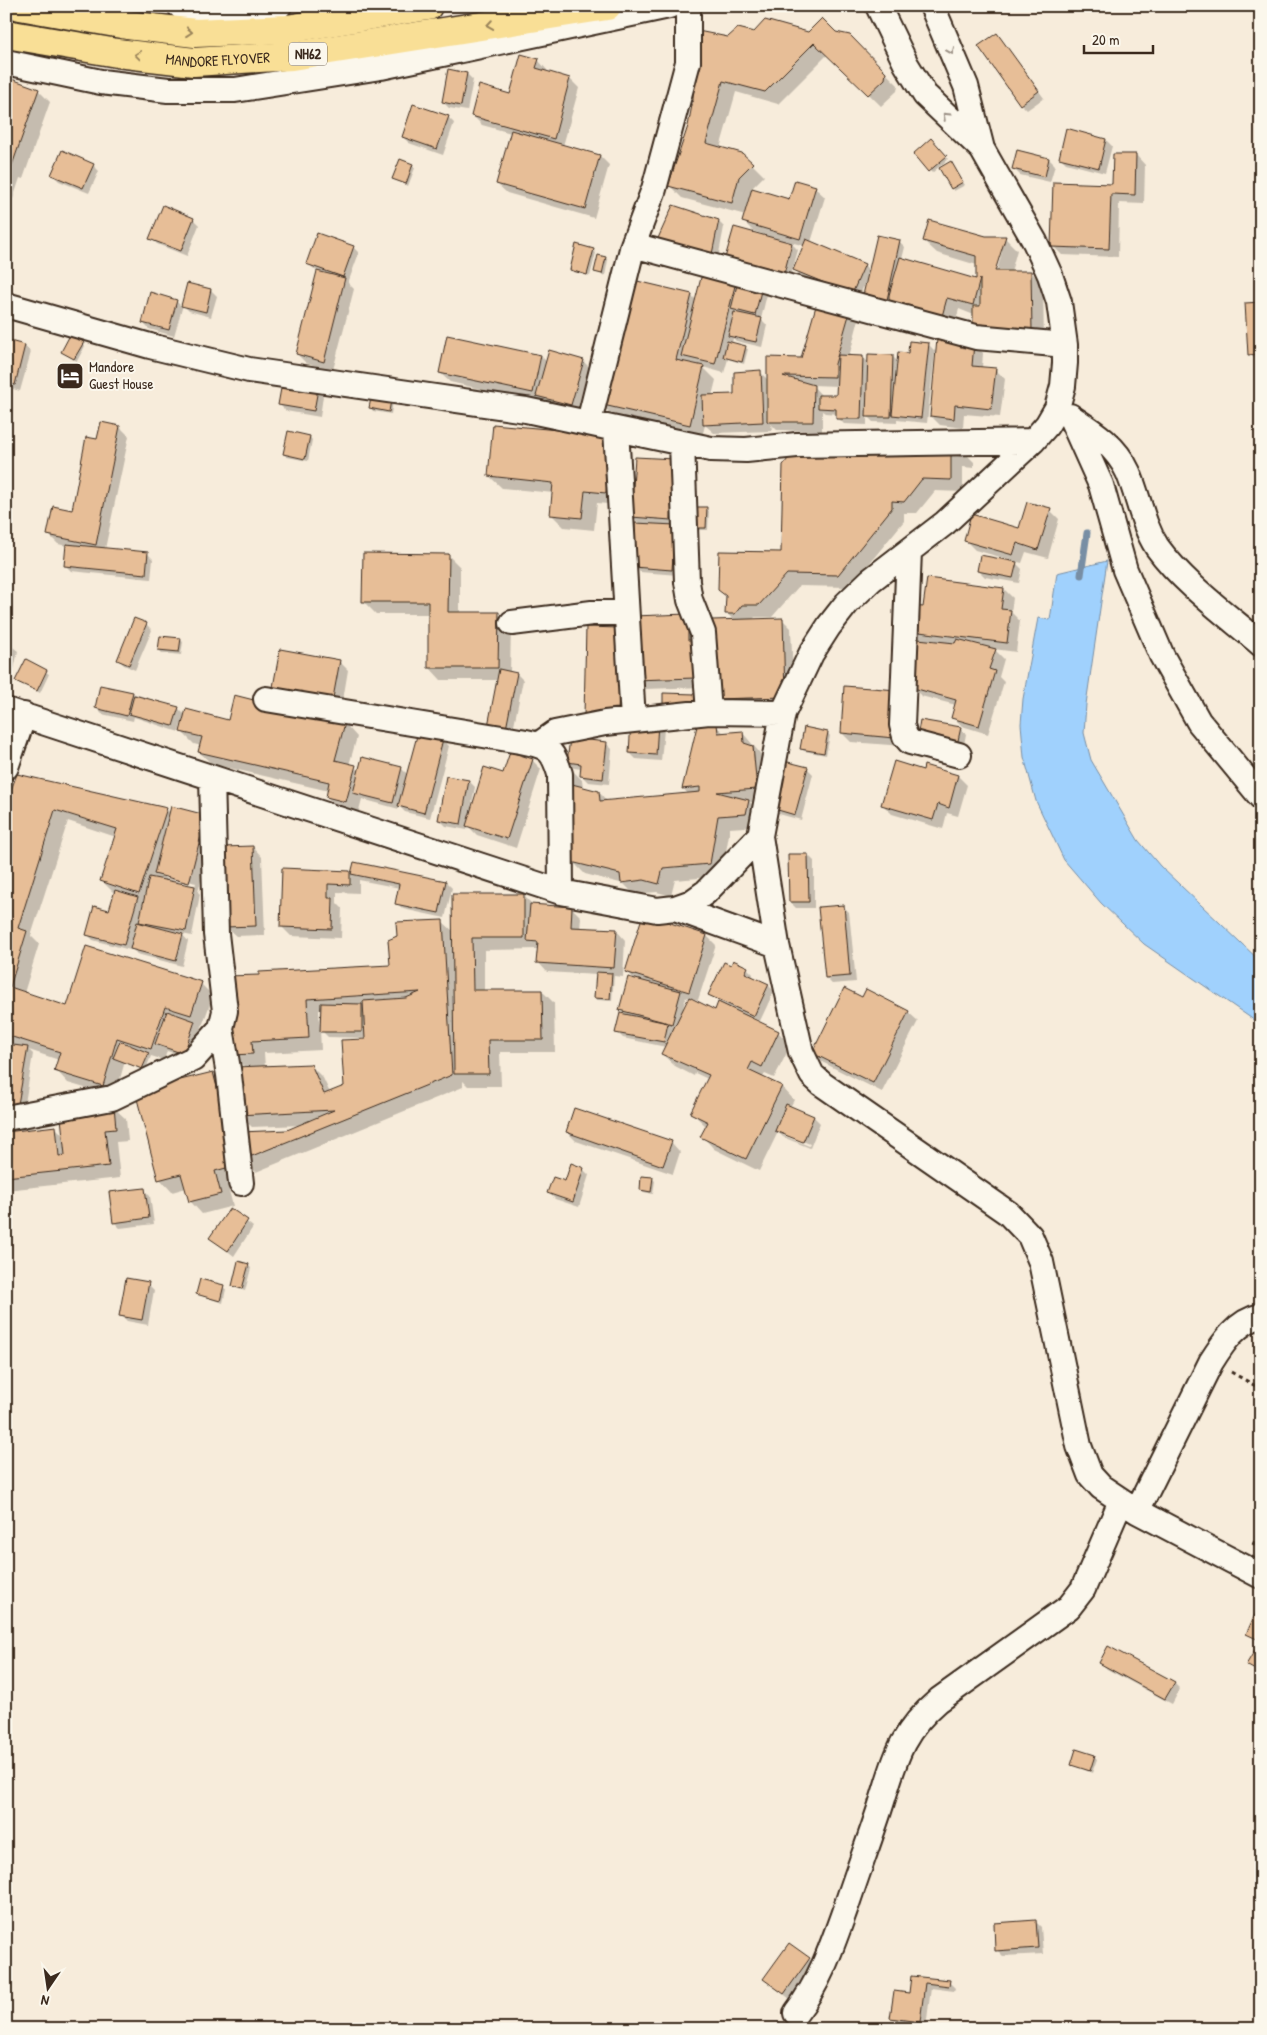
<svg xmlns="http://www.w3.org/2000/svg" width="1267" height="2035" viewBox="0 0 1267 2035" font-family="'Patrick Hand',sans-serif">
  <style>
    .water { fill: #a0d1fd; stroke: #788ea4 }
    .shadow { fill: #0003; fill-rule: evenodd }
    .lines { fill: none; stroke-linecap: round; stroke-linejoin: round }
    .stream { stroke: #788ea4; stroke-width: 7 }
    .building { fill: #e7be97; stroke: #3b2a1e }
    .minor-casing { stroke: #3b2a1e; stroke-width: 28 }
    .highway-casing { stroke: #3b2a1e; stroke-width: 31 }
    .path { stroke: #3b2a1e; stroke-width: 3; stroke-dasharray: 4 4; stroke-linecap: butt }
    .minor { stroke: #fbf7ec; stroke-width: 24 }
    .highway { stroke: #f9df96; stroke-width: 28 }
    .oneway { stroke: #9a845a }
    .oneway2 { stroke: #9b9085 }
    .labels { text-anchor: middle; stroke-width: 4; stroke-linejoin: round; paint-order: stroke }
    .shield { fill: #fbf7ec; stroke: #75685c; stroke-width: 1 }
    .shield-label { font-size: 14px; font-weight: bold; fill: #3b2a1e }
    .street-label { font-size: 15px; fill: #3b2a1e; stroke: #fbf7ec }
    .poi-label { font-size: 15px; fill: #3b2a1e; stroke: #fbf7ec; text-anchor: start }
  </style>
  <rect width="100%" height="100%" fill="#f7ecdb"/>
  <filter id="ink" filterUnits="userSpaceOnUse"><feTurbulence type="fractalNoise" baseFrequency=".02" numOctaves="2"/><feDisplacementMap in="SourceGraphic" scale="10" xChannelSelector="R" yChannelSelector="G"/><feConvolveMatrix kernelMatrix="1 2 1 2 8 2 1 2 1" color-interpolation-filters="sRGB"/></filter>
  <g filter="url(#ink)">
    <!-- water -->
    <path class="water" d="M1107,561L1086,704L1084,733L1091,760L1138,840L1160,866L1261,962V1025L1144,944L1101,903L1064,860L1036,801L1024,757L1021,724L1023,699L1038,618L1050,620L1057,573Z"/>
    <!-- shadow -->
    <path class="shadow" d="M754,33H835L849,37L898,85L897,91L881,106L828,54L778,104L736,92L720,148L742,154L764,176L751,189L790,201L815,188L825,197L811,242L864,265L870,271L899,241L905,247L902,259L977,281V265L937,253L924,241L1005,238L1017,250L1011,272H1031L1043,284L1044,343L959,309L953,332L871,300L867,279L858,299L801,276L795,270L805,246L790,242L798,250L790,279L733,264L762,234L753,231L744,222L746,215L682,198L670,186L728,39ZM1001,248H1003L995,278L993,277Z
      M997,34L1044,98L1027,110L1021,104Z
      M538,60L547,70V72L570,79L579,88L563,146L600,156L609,165L594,218L507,193L497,184L511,133L482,125L472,115L511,95Z
      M449,71L467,74L473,80L467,111L449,108L443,102Z
      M6,78L38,90L50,102L23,179L20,178L13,199L6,196Z
      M448,117L454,123L443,155L409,143L403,137Z
      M1067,130L1106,140L1112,146L1105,173L1066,163L1060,157Z
      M931,140L948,159L932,173L914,154Z
      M1136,155L1145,165L1144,204L1119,203L1118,257L1062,255L1053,246L1113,185Z
      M1049,159L1055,165L1050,182L1020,175L1014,169Z
      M951,162L965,185L954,191L952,188Z
      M93,165L99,171L89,193L59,181L53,175Z
      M412,165L415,168L408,186L394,179Z
      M674,207L718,221L724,227L717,264Z
      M193,219L199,225L187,256L157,244L151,238Z
      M353,247L359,253L348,283L354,289L333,370L306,363L297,354L318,272L308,264Z
      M593,250L596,253L590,276L574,272L571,270Z
      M605,258L608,260L605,276L596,272Z
      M704,267L768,290L761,319L767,325L762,347L736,341L733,338L732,344L748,349L744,364L728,359L724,373L703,367L716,380L712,396L735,395L760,372L768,380L802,359L850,310L859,319L849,357H863L869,363L893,357L898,362L929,345L935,351L927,423L897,420V423L873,422L867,416V425L844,424L838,418V414L825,413L822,411V431L777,430L771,424L772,431L714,433L705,425L702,437L613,416L600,403L691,295L696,300ZM812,385L838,386V396H822Z
      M188,284L211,290L217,296L211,317L189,311L183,305L174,336L149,329L143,323L176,301L182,307Z
      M1261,303V360H1256L1250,354Z
      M6,341L25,346L31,352L20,391L6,387Z
      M83,343L85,346L77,361L62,352Z
      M974,344L983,353L982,368L995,369L1005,379L1000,417L964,414L963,428L940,425L931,416Z
      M541,356L547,362L583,361L589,367L577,411L450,382L440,373Z
      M317,390L323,396L320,417L286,411L280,405Z
      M395,390L391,414L373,411L371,408Z
      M120,427L129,436L105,549L147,553L153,559L151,579L71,571L65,565L67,546L58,544L49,535L73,511Z
      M310,437L312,440L308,461L287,457L284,454Z
      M623,449L618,505L597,503L594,530L564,527L552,515L554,493L502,488L489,476Z
      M961,449L974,462V468L963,467V492L935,491L917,513H904V521L850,587L799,586L772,617H755L752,620L782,619L791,628L794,706L725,708L716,698L734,621L727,613V597L720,590L783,554L784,465Z
      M674,461L678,575L640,572L634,566L640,524L633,517Z
      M706,509L709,511L708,530H698L695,527Z
      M1050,510L1059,519L1048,558L1026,552L1022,563L1014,561L1022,569L1019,583L985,577L979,571L1011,560L975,550L965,540L1020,530Z
      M448,555L460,567V613L498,614L511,626L510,673L517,674L523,680L512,735L495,731L498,680H441L429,667V614H376L363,601Z
      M1004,589L1013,598L1011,612L1020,621L1016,652L994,649L1004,659L999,677L1004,682L988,734L962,726L953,717L956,705L921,696L912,686L922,641L912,631L925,609Z
      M687,616L704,687L645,689L636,680Z
      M146,624L152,630L135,670L124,665L118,659Z
      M620,629L627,726L594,725Z
      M180,639L183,642L181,655L162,653L159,650Z
      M6,642L18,651L11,683L6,682Z
      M26,661L49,674L40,693L16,680Z
      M339,661L348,670L340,718L357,737L349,765L360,771L401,768L408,775L419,734L443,740L449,746L430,818L405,812L399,806V809L362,799L358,814L339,809L327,797L329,791L212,764L199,752L201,746L194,744L182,732L183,725L181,724L179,732L134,717L133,721L102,714L96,708L132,693L178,708L186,716L229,721L284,709Z
      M906,701L903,746L851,742L842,733Z
      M658,724L664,730L661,761L636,759L630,753Z
      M716,726L725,734L742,732L765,759L769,801L750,802L761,814L758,826L730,828L722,876L675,880L671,896L657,892L634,894L624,884L585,874L573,862L570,768L582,780L583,788L599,792L608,802L689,795L683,788Z
      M960,728L966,734L963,750L918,737Z
      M828,733L830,736L826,755L804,751L802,748Z
      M606,743L612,749L609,784L588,782L582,776V769L574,768L568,762Z
      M532,760L541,769L516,848L477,835L468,826L467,830L446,826L440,820L447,777L469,781L475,787L471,808L473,809L504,774Z
      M807,768L813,774L801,820L779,814L773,808Z
      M923,771L958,776L967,785L958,816L947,813L943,829L892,814L883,805Z
      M6,807L166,809L170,813L215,825L198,892L200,894L192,936L182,934L188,941L182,966L137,954L131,948L130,950L93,940L87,934L110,912L115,894L102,881L116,837L68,821L31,936L39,944L24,993L68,1007L201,984L213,996L190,1059L167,1051L164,1060L151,1056L146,1069L125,1061L115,1097L68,1083L56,1070L59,1060L29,1050L33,1054L23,1116L6,1113L11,1044L6,1043ZM164,875L196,883L195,886L164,878ZM139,920L144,925L138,924Z
      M253,847L262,857L265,935L236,936L226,927Z
      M808,855L814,861V908H796L790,902Z
      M355,863L446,882L452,888L445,918L403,909L397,903L400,888L359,880V893L337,892V903L342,908L341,938L291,936L282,927L283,870L350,872L352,874Z
      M523,895L533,905L572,908L581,917L580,929L616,930L625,940L623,977L614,976L612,1001L597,1000L595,997L597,975L547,972L538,962L537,949L484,950V991H542L554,1003L555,1052H500L501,1086H468L463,1081V1087L256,1172L244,1160L249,1178L227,1183L233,1206L202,1214L190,1201L186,1188L172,1192L160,1179L212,1073L225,1085L242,1152L302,1125L252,1127L239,1115L246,1068L232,1055L228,977L391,966L442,921L454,932ZM319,1010H322V1028H320ZM320,1029L328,1037L366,1038L345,1087L330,1093L323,1078L310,1065L265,1067L264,1053L321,1050Z
      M843,906L849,912L856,982L832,984L826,978Z
      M707,936L716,945L698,1000L691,998L715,1012L720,1003L710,995L732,967L747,968L753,974L752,978L768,985L774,991L760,1021L749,1016L748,1018L778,1032L791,1045L774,1078L765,1074L762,1078L782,1087L794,1100L790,1107L814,1117L820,1123L810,1148L783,1137L778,1132L759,1171L714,1149L702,1136L707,1127L692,1113L708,1079L695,1073L694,1076L675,1066L662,1054L666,1047L623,1038L617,1032L626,1016L620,1010L635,980L627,971ZM686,997L690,998L684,1008H683ZM782,1133L810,1144L809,1146L782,1135Z
      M863,999L908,1012L918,1021L882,1092L822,1062L813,1052Z
      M113,1107L126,1119L128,1141L116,1142L120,1178L6,1190V1133L56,1128L64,1136Z
      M567,1132L671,1142L680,1152L673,1174L576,1141Z
      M583,1169L589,1175L579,1207L555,1199L549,1193Z
      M652,1178L655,1181L653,1194L644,1192L641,1190Z
      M144,1190L150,1196L154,1224L120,1228L114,1222Z
      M230,1209L253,1227L234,1256L211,1238Z
      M248,1265L251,1268L245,1291L236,1288L233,1286Z
      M201,1280L226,1289L223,1303L197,1294Z
      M148,1284L154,1290L148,1325L127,1321L121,1315Z
      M1260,1608H1261V1641L1247,1633Z
      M1101,1663L1174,1683L1180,1689L1172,1704L1107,1669Z
      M1094,1756L1097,1759L1092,1773L1072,1764Z
      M1035,1921L1041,1927L1043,1954L1003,1956L997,1950Z
      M809,1959L815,1964L790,1999L764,1979Z
      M912,1977L949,1982L955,1988L954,1991L931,1988L926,2027L898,2023L892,2017L910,1994Z"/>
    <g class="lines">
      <!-- stream -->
      <path class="stream" d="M1081,575L1087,533"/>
    </g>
    <!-- building -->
    <path class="building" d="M822,18L836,32L850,35L886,72L885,79L868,95L814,43L765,92L723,81L706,143L742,153L753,163L739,177L732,203L668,186L688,126L693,100V30L728,37L738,28L754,32L765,20L808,32Z
      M997,33L1039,91L1020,105L978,46Z
      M521,54L539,59L536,68L570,78L554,139L471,116L479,85L510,94Z
      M448,69L467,73L461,106L442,102Z
      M6,77L39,89L11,168L7,166L6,170Z
      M413,104L449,116L437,149L402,137Z
      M1066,128L1106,139L1099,168L1059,158Z
      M511,130L600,155L585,209L496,184Z
      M931,138L947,156L928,172L913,154Z
      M62,150L94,164L83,188L51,175Z
      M1017,150L1049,158L1045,177L1012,169Z
      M1113,154H1136L1135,195L1111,194L1109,249L1051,247L1053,182L1112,184Z
      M400,159L413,164L406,184L392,179Z
      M951,161L963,182L951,189L939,168Z
      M795,180L816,186L800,239L742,222L752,188L789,199Z
      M163,205L194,218L181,251L149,239Z
      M673,205L719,220L711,259L655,245Z
      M929,220L986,236H1006L995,271H1031L1032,331H973V306H980V279L973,305L947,298L941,320L889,306V295L900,257L976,279V256L923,241Z
      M734,227L792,243L784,274L725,258Z
      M317,233L354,246L343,277L306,264Z
      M877,235L900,240L887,300L863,295Z
      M806,239L865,264L852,294L793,270Z
      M576,244L594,249L587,275L570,270Z
      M598,255L606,257L602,274L594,272Z
      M704,266L738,274L715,364L681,356Z
      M317,271L345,278L324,362L296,354Z
      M739,277L763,283L755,315L731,309Z
      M633,280L692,294L676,360L704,366L690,425L599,404Z
      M187,283L211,289L206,312L181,306Z
      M150,292L177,300L169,330L142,323Z
      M818,299L851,308L835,364V377L783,376L814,385L813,422H769L767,421V357L801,358Z
      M1261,302V354L1248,355L1245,303Z
      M734,312L762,318L756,342L728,336Z
      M70,335L84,342L74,359L61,352Z
      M447,335L541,355L533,393L439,373Z
      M937,339L974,343L972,366L996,368L991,409L955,405L954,419L930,416Z
      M6,340L25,345L15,385L6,383Z
      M727,341L746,346L742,362L723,357Z
      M909,341L929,343L921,418L892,415L898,352L908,353Z
      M549,350L584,360L571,405L536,396Z
      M868,354L893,355L891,417H866Z
      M838,355L863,356L861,419H836V409L818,408V395H836Z
      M761,370L763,422L703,425L702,395L734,394V372Z
      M282,383L318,389L314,411L278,405Z
      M374,383L393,387L389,412L369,408Z
      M101,422L120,426L96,545L47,535L53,506L72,510L86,437L97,439Z
      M493,424L612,435L606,493L585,491L582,518L550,515L553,483L488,476Z
      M288,431L310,436L305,459L283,454Z
      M962,448L963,456L951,455V480L922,479L904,502L892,501V508L838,575L787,574L759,605H742L735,614H725L726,596L718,590L719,551L781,552L783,465L794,452Z
      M635,457L675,459L671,520L631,517Z
      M1027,502L1051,508L1038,550L1017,543L1013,555L964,541L971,514L1019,528Z
      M694,507H707L706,528H694Z
      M635,523L675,525L672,570L633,567Z
      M66,544L148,552L146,574L64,566Z
      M363,553L449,554L448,612H499L498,668H428V602H362Z
      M980,555L1017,562L1013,578L977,571Z
      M927,578L1004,588L1001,609L1011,610L1007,643L911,631L914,606L923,607Z
      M688,614V640H694L695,678L635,680L633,616Z
      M134,618L147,623L129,665L117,660Z
      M783,618L785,697L715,699L712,620Z
      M586,627L620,628L618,717L584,716Z
      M160,636L181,638L179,652L158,650Z
      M918,639L955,643L957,639L996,649L989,669L995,671L979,726L951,718L956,700L910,687Z
      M280,649L340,660L331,709L271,698Z
      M26,659L47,670L37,691L15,681Z
      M499,669L517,673L506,729L488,726Z
      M100,685L133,692L127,716L95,708Z
      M844,686L898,690L894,738L841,733Z
      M663,693L695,694L694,711L637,709V705L663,706Z
      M134,695L179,707L173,726L129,714Z
      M234,695L345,723L335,760L356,765L346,802L326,797L329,782L198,752L202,737L180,732L186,709L228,720Z
      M920,720L961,727L957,745L917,738Z
      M631,721L658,723L656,755L629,753Z
      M717,724L718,733L743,731L744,743L753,746L757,789L717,792L749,800L746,814L718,816L710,864L663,868L659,884L644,880L621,883L620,874L571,862L563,767L570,766L572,784L599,791L600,801L700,792V787L682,789L697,726Z
      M804,727L828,732L824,753L800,749Z
      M418,732L443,739L424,813L398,806Z
      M570,738L607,742L603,779L580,776L581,764L567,762Z
      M510,752L533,759L507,839L466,826L484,767L503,773Z
      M362,757L402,767L393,803L353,793Z
      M784,761L808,767L795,815L771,808Z
      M894,761L923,770L924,765L958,775L949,808L938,804L933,820L881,805Z
      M17,774L167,808L139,894L100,881L117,829L55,810L18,928L27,931L10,987L67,1006L86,946L202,982L191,1015L165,1007L151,1049L117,1038L103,1086L54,1071L60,1052L6,1035V803Z
      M446,776L469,780L461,824L438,820Z
      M171,806L206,815L189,883L154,874Z
      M253,846L256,926L225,927L223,847Z
      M788,854H808L809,902H789Z
      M354,862L446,881L439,913L395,904L399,884L351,874Z
      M282,868L350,871V885L328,884V898H333L332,929L280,927Z
      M149,877L195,886L186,931L139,922Z
      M115,890L138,897L124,945L86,935L94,906L109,910Z
      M452,894H524V938H472L473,990H542L543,1040H488L489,1074H454Z
      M530,904L572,907L571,927L617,929L614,968L536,963L538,942L527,941Z
      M844,905L850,976L825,978L818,907Z
      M643,914L707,935L689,992L625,972Z
      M443,920L452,1075L242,1160L241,1132L287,1130L334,1110L238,1115L235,1067L311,1064L324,1094L344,1086L341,1040L365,1039L363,1001L406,998L420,992L307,999L309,1038L252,1041L253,1054L231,1055L227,976L259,975V972L390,965L388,940L397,936L396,922Z
      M137,922L183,934L176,961L130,949Z
      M733,960L748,967L745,973L769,984L754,1016L708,995L724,962L731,965Z
      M596,972L612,973L610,999L594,998Z
      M628,977L681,991L672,1024L619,1010Z
      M844,988L862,997L866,989L909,1011L873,1083L812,1053Z
      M689,997L715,1010L718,1002L779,1031L762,1067L752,1062L748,1070L782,1086L746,1159L700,1137L708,1122L690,1113L709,1075L661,1054Z
      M321,1003L362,1004V1032H320Z
      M167,1011L195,1021L184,1054L155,1044Z
      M620,1013L668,1023L664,1042L615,1033Z
      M120,1041L149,1053L142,1069L113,1058Z
      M6,1044L28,1047L17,1110L6,1108Z
      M213,1072L237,1165L215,1171L221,1194L189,1202L181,1174L158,1180L135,1091Z
      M786,1104L814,1116L803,1142L775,1131Z
      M114,1105L116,1129L105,1130L109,1166L6,1177V1132L56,1126L59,1156L65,1155L60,1109Z
      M574,1108L672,1141L663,1166L566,1132Z
      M571,1163L584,1168L573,1202L547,1193L553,1177L565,1181Z
      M641,1176L653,1177L651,1192L640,1190Z
      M145,1188L149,1218L113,1223L109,1192Z
      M230,1208L248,1220L228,1251L209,1238Z
      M238,1261L249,1264L242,1289L232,1286Z
      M126,1278L149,1282L142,1320L119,1316Z
      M200,1279L224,1285L220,1301L196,1294Z
      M1259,1606L1261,1636L1259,1640L1246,1634Z
      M1261,1640V1673L1246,1665Z
      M1108,1646L1175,1682L1165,1699L1099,1663Z
      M1076,1749L1095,1755L1090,1771L1071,1765Z
      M1036,1920L1038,1948L995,1951L994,1923Z
      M789,1943L810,1958L784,1994L763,1979Z
      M911,1976L950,1980L949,1986L925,1983L920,2022L890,2018L894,1991L909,1993Z"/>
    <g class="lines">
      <defs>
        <path id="minor" d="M180,6C197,24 254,9 279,6
          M878,6L906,64L925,95L982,149
          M6,62L101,82L168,90H235L381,67L669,6
          M633,245L976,337L1065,345
          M6,305L150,346L249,370L526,410L711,449L746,450L797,445L1033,441
          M1070,416L1101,485L1125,570L1162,656L1199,722L1261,797
          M1071,417C1094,432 1116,446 1128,472C1139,497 1142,524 1157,547C1183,583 1227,615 1261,644
          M589,422L633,245L654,189L688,62V6
          M616,429L633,720
          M682,443L687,582L690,600L703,633L709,712
          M909,551L902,725L905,736L910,742L959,755
          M512,623L592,613H625
          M266,699L520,741C546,746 552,747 560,774L561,892
          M6,710L561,892L657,910L675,908L692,902L706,892L760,836L783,713L811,654L829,626L847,603L871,580L945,523L1033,441L1047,425L1057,408L1063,386L1065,363V345L1059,302L1050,275L1035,242L982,149L966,86L932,6
          M538,745L555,733L605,723L709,712L783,713
          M6,767L24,715
          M760,836L777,945L801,1052L812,1075L822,1084L1008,1213L1030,1236L1041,1262L1079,1446L1090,1475L1101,1487L1137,1511L1261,1576
          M675,908L777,945
          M221,1028L229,1075L241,1183
          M6,1118L112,1098L193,1059L221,1028L225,1011L216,934L212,778
          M1137,1511L1211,1362C1223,1343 1237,1321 1261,1316
          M796,2013C821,1981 833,1943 847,1904C857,1874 868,1844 878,1814C895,1763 896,1737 939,1700L1069,1607L1083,1589L1121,1501"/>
        <g id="highway">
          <path d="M20,6L127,25L195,33L287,29L428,6"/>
          <path id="s1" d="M6,34L117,53L194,62L292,56L607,6"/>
        </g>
      </defs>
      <!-- minor casing -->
      <use href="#minor" class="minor-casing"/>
      <!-- highway casing -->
      <use href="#highway" class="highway-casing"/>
      <!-- path -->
      <path class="path" d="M1231,1372L1261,1389
        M1253,1545L1261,1528"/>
      <!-- minor -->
      <use href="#minor" class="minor"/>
      <!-- highway -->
      <use href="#highway" class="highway"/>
    </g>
    <!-- one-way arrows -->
    <defs><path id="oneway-chevron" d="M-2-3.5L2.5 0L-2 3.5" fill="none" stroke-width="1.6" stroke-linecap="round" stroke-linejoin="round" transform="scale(1.25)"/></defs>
    <g class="oneway">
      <use href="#oneway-chevron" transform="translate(490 25) rotate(171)"/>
      <use href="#oneway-chevron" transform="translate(189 32) rotate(5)"/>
      <use href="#oneway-chevron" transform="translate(138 55) rotate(-173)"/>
    </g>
    <g class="oneway2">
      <use href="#oneway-chevron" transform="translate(951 51) rotate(67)"/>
      <use href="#oneway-chevron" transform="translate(946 116) rotate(-136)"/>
    </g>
  </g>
  <!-- icons -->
  <defs>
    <symbol id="hotel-square" viewBox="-11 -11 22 22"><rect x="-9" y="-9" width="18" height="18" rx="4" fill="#3b2a1e" stroke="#fbf7ec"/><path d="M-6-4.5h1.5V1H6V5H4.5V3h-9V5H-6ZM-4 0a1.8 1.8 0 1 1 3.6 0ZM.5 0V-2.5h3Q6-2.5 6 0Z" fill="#fff"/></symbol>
  </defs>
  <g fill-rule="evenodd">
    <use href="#hotel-square" x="54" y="360" width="32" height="32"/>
  </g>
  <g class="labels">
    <!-- shield labels -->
    <rect class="shield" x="289" y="42.5" width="38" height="23" rx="4"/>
    <g class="shield-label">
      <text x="308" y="59">NH62</text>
    </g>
    <!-- street labels -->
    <g class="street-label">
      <text dy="5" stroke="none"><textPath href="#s1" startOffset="214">MANDORE FLYOVER</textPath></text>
    </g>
    <!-- poi labels -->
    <g class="poi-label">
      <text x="89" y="372">Mandore<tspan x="89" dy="17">Guest House</tspan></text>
    </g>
  </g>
  <!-- margin -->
  <rect width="1267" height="2035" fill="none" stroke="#fbf7ec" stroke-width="25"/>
  <rect x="12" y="12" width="1242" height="2010" fill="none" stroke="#3b2a1e" stroke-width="2" filter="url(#ink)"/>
  <!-- north arrow -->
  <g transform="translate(48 1988) rotate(193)" stroke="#fbf7ec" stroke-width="4" paint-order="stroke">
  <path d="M0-4L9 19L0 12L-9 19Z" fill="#3b2a1e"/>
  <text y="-8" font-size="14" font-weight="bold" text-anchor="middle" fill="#3b2a1e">N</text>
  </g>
  <!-- scale -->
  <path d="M1084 45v8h69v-8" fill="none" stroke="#3b2a1e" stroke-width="2.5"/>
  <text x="1092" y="45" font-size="15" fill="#3b2a1e" stroke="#fbf7ec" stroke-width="4" paint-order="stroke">20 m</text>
</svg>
